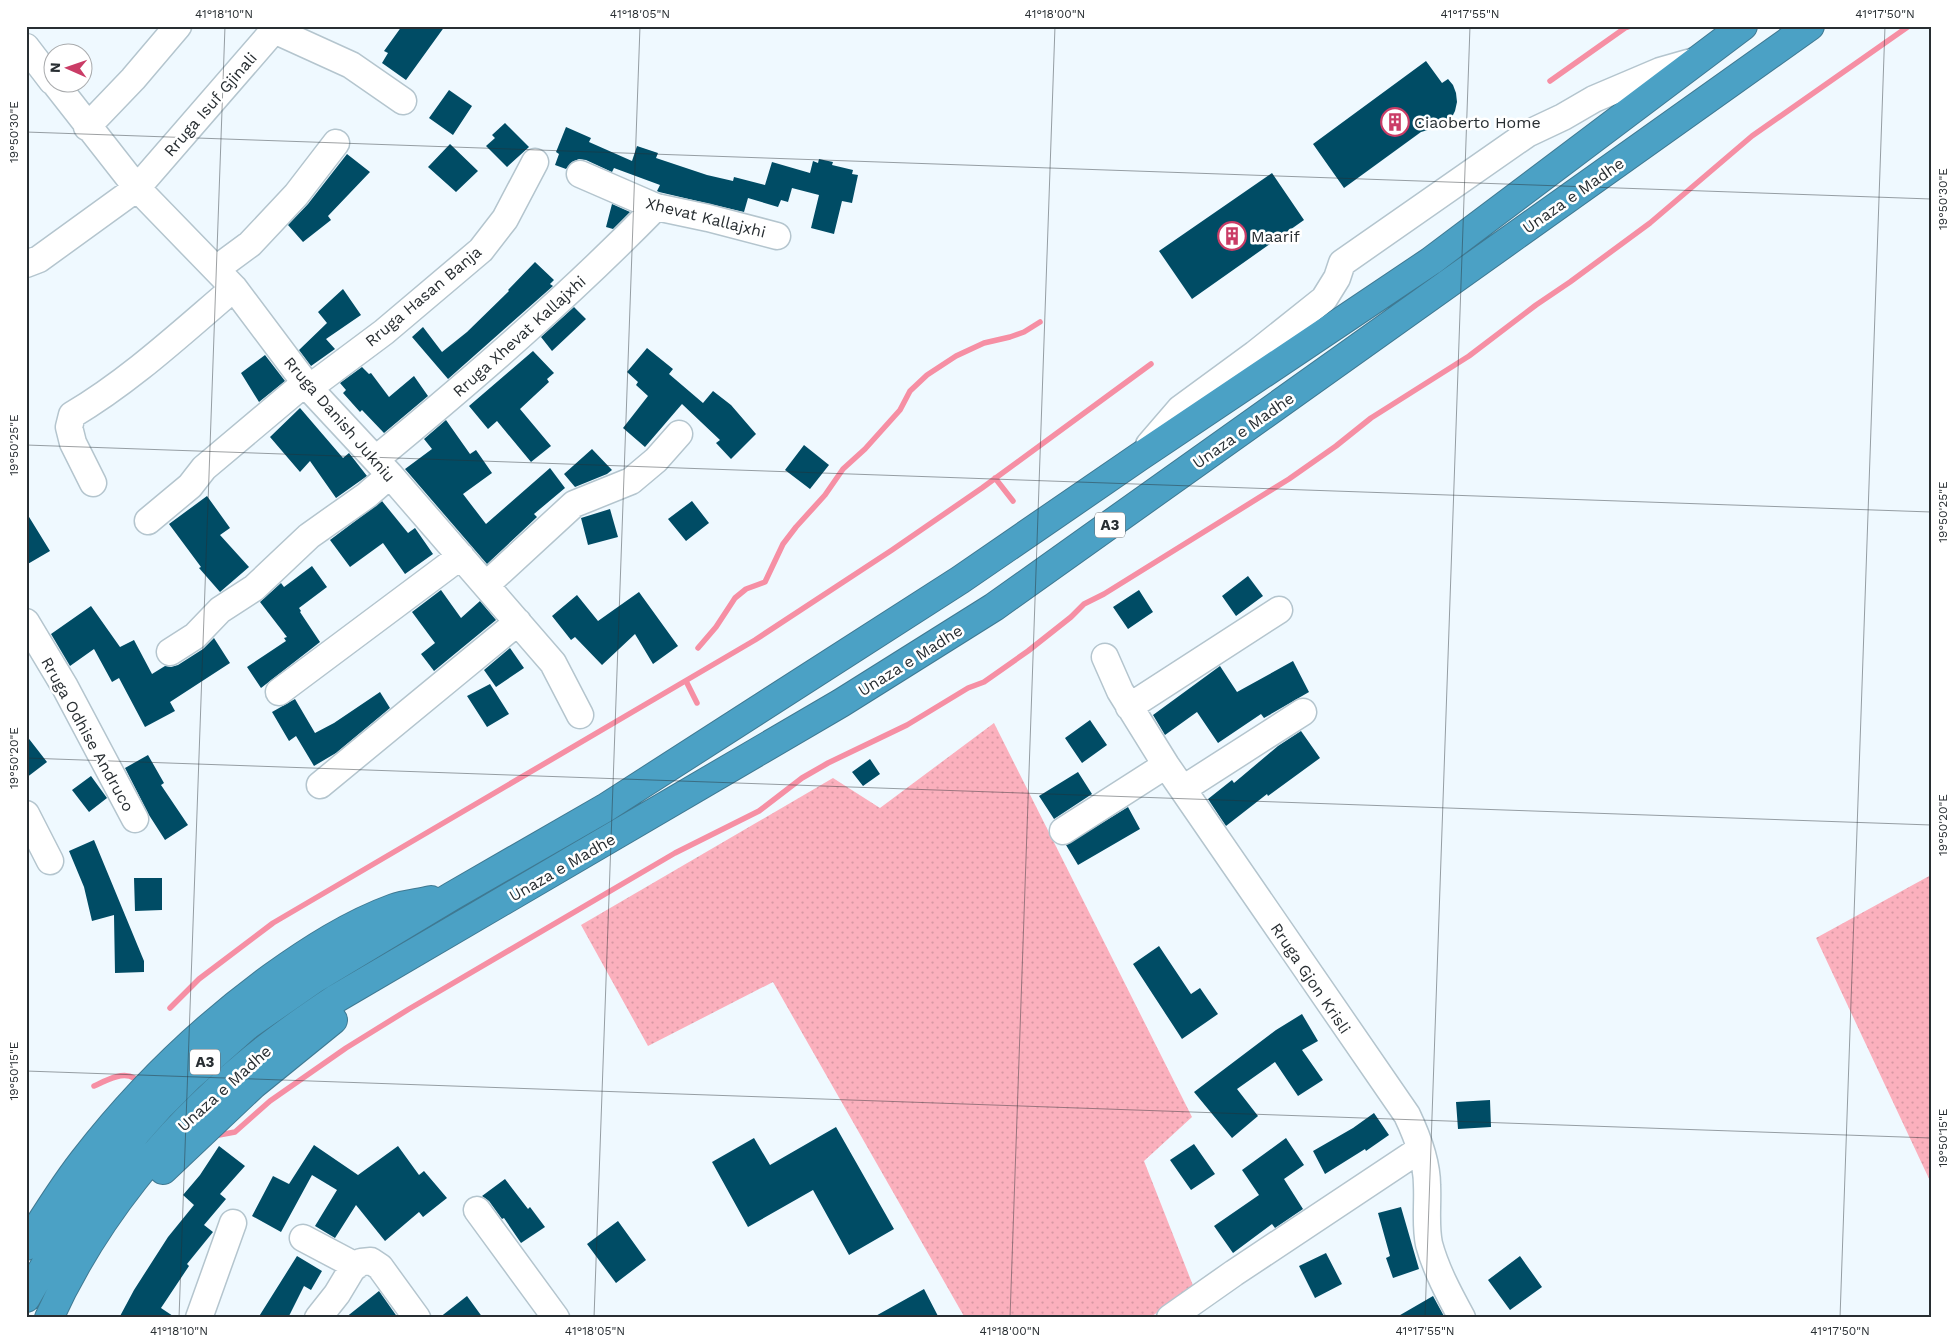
<svg xmlns="http://www.w3.org/2000/svg" width="1957" height="1344" viewBox="0 0 1957 1344" font-family="'Work Sans',sans-serif">
  <style>
    .grass { fill: url(#grass-dots) }
    .lines { fill: none; stroke-linecap: round; stroke-linejoin: round }
    .stream { stroke: #f68fa4; stroke-width: 5.5 }
    .building { fill: #004c65 }
    .minor-casing { stroke: #b4c5ce; stroke-width: 29 }
    .highway-casing { stroke: #3f7992; stroke-width: 30 }
    .minor { stroke: #fff; stroke-width: 26 }
    .highway { stroke: #4ba1c5; stroke-width: 28 }
    .ticks { fill: none; stroke: #282e32; stroke-width: 1; stroke-opacity: 0.45 }
    .labels { text-anchor: middle; stroke-width: 5; stroke-linejoin: round; paint-order: stroke }
    .shield { fill: #fff; stroke: #686d70; stroke-width: 1 }
    .shield-label { font-size: 15px; font-weight: bold; fill: #282e32 }
    .street-label { font-size: 16px; fill: #282e32; stroke: #fff }
    .poi-label { font-size: 16px; fill: #282e32; stroke: #fff; text-anchor: start }
    .neatline { fill: none; stroke: #282e32; stroke-width: 2 }
    .ticks-label { font-size: 12px; text-anchor: middle; fill: #282e32 }
  </style>
  <defs>
    <pattern id="grass-dots" width="8" height="8" patternUnits="userSpaceOnUse" patternTransform="scale(1.25)"><rect width="8" height="8" fill="#fbb0bd"/><path d="M2 2h.1M6 6h.1" fill="none" stroke="#d798a3" stroke-width="1.8" stroke-linecap="round"/></pattern>
  </defs>
  <rect width="100%" height="100%" fill="#eff9ff"/>
  <!-- grass -->
  <path class="grass" d="M994,723L1192,1117L1144,1161L1194,1288L1149,1318H965L773,982L648,1046L581,925L833,778L880,808Z
    M1931,875V1183L1816,938Z"/>
  <g class="lines">
    <!-- stream -->
    <path class="stream" d="M1550,81L1625,28L1631,26
      M995,478L1013,501
      M698,648L716,627L735,598L746,589L765,582L783,544L796,527L825,495L843,469L865,449L900,410L910,391L927,375L956,356L984,343L1010,337L1024,332L1040,322
      M686,681L697,703
      M170,1008L199,979L273,923L755,640L892,550L982,488L1151,364
      M94,1086C105,1081 122,1071 134,1078
      M219,1135L235,1132L270,1101L346,1048L409,1009L675,853L759,811L802,778L828,763L907,725L968,688L984,682L1028,651L1071,617L1084,604L1104,594L1289,479L1336,446L1371,418L1469,356L1536,305L1570,282L1650,223L1752,136L1909,26"/>
  </g>
  <!-- building -->
  <path class="building" d="M402,26H445L406,80L382,63L388,53L384,51Z
    M1426,61L1442,83L1448,79L1453,85L1456,93L1457,102L1455,111L1451,119L1445,125L1421,132L1344,188L1313,144Z
    M449,90L472,106L453,135L429,118Z
    M505,123L529,147L507,167L486,146L495,138L492,135Z
    M566,127L591,138L589,142L632,161L637,146L658,153L656,158L707,175L733,181L734,177L765,185L772,162L810,173L813,161L818,163L819,159L833,162L832,165L853,170L852,174L858,175L852,203L842,201L834,234L811,228L819,195L792,188L788,202L781,200L778,207L748,198L744,212L659,192L657,191L660,185L614,168L612,172L586,160L579,159L572,162L566,169L555,165L559,154L556,152Z
    M450,144L478,171L456,192L428,167Z
    M347,154L370,172L328,216L331,220L303,242L288,225L308,204Z
    M1272,173L1304,220L1192,299L1159,251Z
    M612,204L630,212L613,229L606,227Z
    M535,262L554,280L550,284L553,286L448,379L412,337L423,327L442,352L467,332L509,291L508,290Z
    M343,289L361,315L326,339L335,349L311,366L299,350L327,323L318,312Z
    M574,307L586,319L552,351L541,337Z
    M647,348L673,369L669,374L703,403L713,391L731,405L756,434L731,459L716,443L720,440L682,404L645,447L623,428L648,396L636,385L638,382L627,372Z
    M533,351L554,373L547,379L549,382L520,409L551,446L531,462L497,421L488,429L469,406Z
    M265,355L285,381L259,402L241,373Z
    M362,367L369,374L371,373L389,397L414,376L428,396L384,433L362,410L360,412L343,393L346,390L340,383Z
    M300,408L343,458L349,453L367,476L336,498L310,461L300,472L270,437Z
    M446,420L470,454L476,450L492,473L463,494L486,524L550,468L565,488L534,514L537,517L487,564L405,469L432,449L424,439Z
    M804,445L829,465L810,489L785,470Z
    M592,449L612,470L607,474L575,487L564,474Z
    M207,496L230,528L220,535L249,567L220,592L199,568L201,567L169,524Z
    M382,501L408,533L415,528L433,554L405,574L383,543L350,567L330,540Z
    M692,501L709,523L686,541L668,519Z
    M610,509L618,537L588,545L581,518Z
    M26,512L50,551L26,565Z
    M312,566L327,587L299,608L301,611L300,612L320,642L261,688L247,667L286,641L284,638L287,637L260,602L281,583L284,587Z
    M1248,576L1263,596L1236,616L1222,596Z
    M441,590L461,618L480,601L496,620L434,671L421,654L435,643L412,612Z
    M1139,590L1153,612L1128,629L1113,607Z
    M639,592L678,646L653,664L635,634L602,665L575,637L571,640L552,616L577,595L598,621Z
    M91,606L120,647L134,640L152,674L165,666L171,667L178,665L203,649L214,638L230,663L170,702L175,711L145,727L119,678L112,682L94,649L70,666L51,634Z
    M510,648L524,668L496,687L484,670Z
    M1293,661L1309,692L1264,718L1261,714L1218,743L1197,712L1165,735L1153,715L1220,666L1237,692Z
    M490,684L509,714L487,727L467,696Z
    M380,692L390,708L336,753L314,766L296,736L289,741L272,712L295,699L315,733L334,723Z
    M1090,720L1107,745L1082,763L1065,738Z
    M1301,731L1320,758L1268,796L1267,794L1226,826L1208,799L1232,780L1234,783L1278,746Z
    M26,735L47,762L26,778Z
    M148,755L164,783L161,785L188,825L165,840L149,815L125,768Z
    M870,759L880,774L863,786L852,772Z
    M1078,772L1092,794L1054,819L1039,796Z
    M91,776L107,798L89,812L72,790Z
    M1128,807L1140,829L1078,865L1066,845Z
    M94,840L144,961V972L115,973L114,915L92,921L84,887L69,851Z
    M134,878H162V910L135,911Z
    M1159,946L1191,994L1200,988L1218,1014L1182,1039L1133,964Z
    M1302,1014L1318,1041L1302,1050L1323,1080L1298,1096L1275,1062L1237,1089L1258,1116L1232,1138L1194,1092L1276,1030Z
    M1490,1100L1491,1127L1458,1129L1456,1102Z
    M1374,1113L1389,1135L1366,1151L1365,1149L1325,1174L1313,1151L1353,1128Z
    M836,1127L894,1229L849,1255L813,1190L748,1227L712,1162L754,1138L770,1165Z
    M1286,1138L1304,1165L1284,1179L1303,1209L1275,1228L1272,1224L1233,1253L1214,1226L1259,1195L1242,1170Z
    M1194,1144L1215,1174L1191,1190L1170,1160Z
    M314,1145L358,1175L398,1146L419,1175L424,1171L447,1198L423,1217L419,1212L385,1241L356,1205L335,1238L315,1226L337,1190L312,1175L281,1232L252,1216L273,1176L289,1184Z
    M219,1146L245,1166L220,1194L226,1199L204,1225L213,1232L187,1264L189,1266L161,1308L176,1318H119L134,1290L168,1237L194,1205L183,1195L200,1175Z
    M505,1179L528,1209L530,1207L545,1227L521,1243L504,1218L502,1219L489,1201L482,1196Z
    M1401,1207L1419,1269L1393,1278L1386,1258L1390,1256L1378,1213Z
    M618,1221L646,1260L616,1283L587,1244Z
    M1326,1253L1342,1284L1315,1298L1299,1266Z
    M297,1256L322,1271L311,1290L304,1286L288,1318H258Z
    M1520,1256L1542,1287L1510,1310L1488,1280Z
    M924,1289L939,1318H872Z
    M379,1291L398,1318H345Z
    M467,1296L483,1318H439Z
    M1433,1296L1445,1318H1395Z"/>
  <g class="lines">
    <defs>
      <path id="minor" d="M26,47L52,81
        M54,82L137,188L234,288L309,388L390,475L553,663L580,715
        M87,127L133,79L178,26
        M580,174L656,207L708,218L777,236
        M26,264L39,259L137,188L274,30L351,65L403,101
        M216,269L250,244L296,195L336,143
        M309,388L384,332L481,250L505,219L535,162
        M1149,445L1180,409L1255,354L1324,299L1337,278L1342,263L1527,134L1563,117L1594,99L1660,71L1695,61
        M376,459C473,379 568,297 656,207
        M93,483L73,443L69,427L72,415C131,380 181,333 234,288
        M148,521L190,486L204,468L305,383
        M486,585L574,504L631,481L656,460L679,434
        M26,622L65,687L135,819
        M170,652L195,636L220,610L254,588L309,536L367,495L390,475
        M1105,657L1120,691L1166,765L1407,1115C1417,1136 1427,1162 1427,1185C1428,1205 1425,1225 1429,1244C1436,1270 1449,1294 1462,1318
        M279,692L461,556
        M1129,707L1279,610
        M320,785L518,622
        M1183,789L1303,712
        M26,814L50,861
        M1063,831L1166,765
        M477,1210L556,1318
        M303,1238L356,1266
        M199,1318L233,1223
        M318,1318L337,1294L352,1269L361,1262L371,1261L380,1267L417,1318
        M1170,1318L1234,1273L1419,1150"/>
      <path id="highway" d="M163,1170L253,1085L333,1020
        M26,1246C44,1217 62,1188 83,1161C137,1091 201,1029 272,977C310,950 350,924 394,908C405,904 419,903 431,900
        M26,1298L74,1215L136,1133L161,1105L188,1078L248,1025L314,979L452,896L605,808L960,580L1139,457L1431,261L1743,26
        M49,1318C94,1219 165,1132 248,1063C276,1039 307,1018 337,998L841,703L994,607L1810,26"/>
    </defs>
    <!-- minor casing -->
    <use href="#minor" class="minor-casing"/>
    <!-- highway casing -->
    <use href="#highway" class="highway-casing"/>
    <!-- minor -->
    <use href="#minor" class="minor"/>
    <!-- highway -->
    <use href="#highway" class="highway"/>
  </g>
  <!-- ticks -->
  <path class="ticks" d="M26,132L1931,199M26,445L1931,512M26,758L1931,825M26,1071L1931,1138M179,1318L225,26M594,1318L640,26M1010,1318L1055,26M1425,1318L1470,26M1840,1318L1885,26"/>
  <!-- icons -->
  <defs>
    <symbol id="building-ring" viewBox="-11 -11 22 22"><circle r="9.5" fill="#fff" stroke="#ca3c66" stroke-width="1.5"/><path d="M-4-6H4V6H1V3H-1V6H-4ZM-2.5-4.3h1.7v1.8h-1.7ZM.8-4.3h1.7v1.8H.8ZM-2.5-1h1.7V.8h-1.7ZM.8-1h1.7V.8H.8Z" fill="#ca3c66"/></symbol>
  </defs>
  <g fill-rule="evenodd">
    <use href="#building-ring" x="1379" y="106" width="32" height="32"/>
    <use href="#building-ring" x="1216" y="220" width="32" height="32"/>
  </g>
  <g class="labels">
    <!-- shield labels -->
    <g class="shield">
      <rect x="1095" y="512.5" width="30" height="25" rx="4"/>
      <rect x="190" y="1049.5" width="30" height="25" rx="4"/>
    </g>
    <g class="shield-label">
      <text x="1110" y="530">A3</text>
      <text x="205" y="1067">A3</text>
    </g>
    <!-- street labels -->
    <g class="street-label">
      <text transform="translate(210 104) rotate(-49)" y="6">Rruga Isuf Gjinali</text>
      <text transform="translate(1573 195) rotate(-35)" y="6">Unaza e Madhe</text>
      <text transform="translate(706 217) rotate(14)" y="6">Xhevat Kallajxhi</text>
      <text transform="translate(423 296) rotate(-40)" y="6">Rruga Hasan Banja</text>
      <text transform="translate(519 336) rotate(-42)" y="6">Rruga Xhevat Kallajxhi</text>
      <text transform="translate(340 419) rotate(49)" y="6">Rruga Danish Jukniu</text>
      <text transform="translate(1243 430) rotate(-35)" y="6">Unaza e Madhe</text>
      <text transform="translate(910 660) rotate(-32)" y="6">Unaza e Madhe</text>
      <text transform="translate(88 734) rotate(61)" y="6">Rruga Odhise Andruco</text>
      <text transform="translate(562 867) rotate(-30)" y="6">Unaza e Madhe</text>
      <text transform="translate(1311 978) rotate(56)" y="6">Rruga Gjon Krisli</text>
      <text transform="translate(224 1088) rotate(-42)" y="6">Unaza e Madhe</text>
    </g>
    <!-- poi labels -->
    <g class="poi-label">
      <text x="1414" y="128">Ciaoberto Home</text>
      <text x="1251" y="242">Maarif</text>
    </g>
  </g>
  <!-- border -->
  <rect width="1957" height="1344" fill="none" stroke="#ffffff" stroke-width="55"/>
  <!-- north arrow -->
  <g transform="translate(68 68) rotate(272)"><circle r="24" fill="#ffffff" stroke="#a9abad"/>
  <path d="M0-4L9 19L0 12L-9 19Z" fill="#ca3c66"/>
  <text y="-8" font-size="14" font-weight="bold" text-anchor="middle" fill="#282e32">N</text>
  </g>
  <rect x="28" y="28" width="1902" height="1288" class="neatline"/>
  <g class="ticks-label">
    <text x="224" y="18">41°18'10"N</text>
    <text x="640" y="18">41°18'05"N</text>
    <text x="1055" y="18">41°18'00"N</text>
    <text x="1470" y="18">41°17'55"N</text>
    <text x="1885" y="18">41°17'50"N</text>
    <text transform="translate(14 132) rotate(-90)" y="4">19°50'30"E</text>
    <text transform="translate(1943 199) rotate(-90)" y="4">19°50'30"E</text>
    <text transform="translate(14 445) rotate(-90)" y="4">19°50'25"E</text>
    <text transform="translate(1943 512) rotate(-90)" y="4">19°50'25"E</text>
    <text transform="translate(14 758) rotate(-90)" y="4">19°50'20"E</text>
    <text transform="translate(1943 825) rotate(-90)" y="4">19°50'20"E</text>
    <text transform="translate(14 1071) rotate(-90)" y="4">19°50'15"E</text>
    <text transform="translate(1943 1138) rotate(-90)" y="4">19°50'15"E</text>
    <text x="179" y="1335">41°18'10"N</text>
    <text x="595" y="1335">41°18'05"N</text>
    <text x="1010" y="1335">41°18'00"N</text>
    <text x="1425" y="1335">41°17'55"N</text>
    <text x="1840" y="1335">41°17'50"N</text>
  </g>
</svg>
